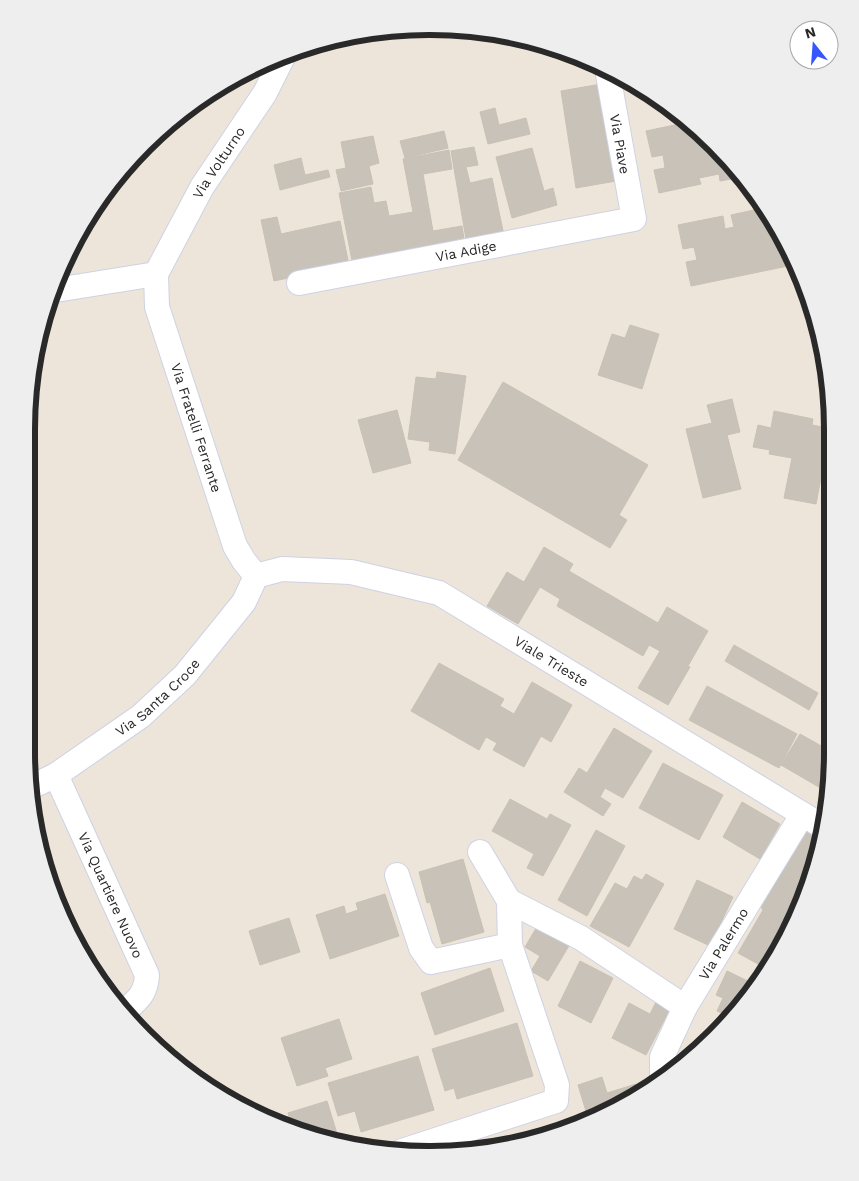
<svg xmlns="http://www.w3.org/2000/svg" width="859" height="1181" viewBox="0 0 859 1181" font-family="'Work Sans',sans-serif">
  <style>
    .building { fill: #c8c2b9; stroke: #c9c1b3 }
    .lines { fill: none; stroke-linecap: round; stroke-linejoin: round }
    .minor-casing { stroke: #ced2e4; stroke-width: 26 }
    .minor { stroke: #fff; stroke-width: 24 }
    .labels { text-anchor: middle; stroke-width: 4; stroke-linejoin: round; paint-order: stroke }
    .street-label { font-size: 14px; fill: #292929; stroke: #fff }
    .rim { fill: none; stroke: #292929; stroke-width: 6 }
  </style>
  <rect width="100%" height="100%" fill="#ede5d9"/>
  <!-- building -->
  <path class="building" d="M601,84L616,181L576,188L561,91Z
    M639,86L652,95L641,97Z
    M495,108L499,125L526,118L530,134L488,144L480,112Z
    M689,122L693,135L701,133L743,177L720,181L719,174L699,178L701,184L659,193L654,170L665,168L663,155L652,157L646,131Z
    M444,131L448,148L405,158L400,141Z
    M373,136L379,163L369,166L373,184L341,191L336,170L346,168L341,142Z
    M474,147L478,165L466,167L470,183L492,178L503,231L466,239L451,151Z
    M532,148L544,191L553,188L557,205L512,218L496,157Z
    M449,150L452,169L423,174L433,231L462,226L465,245L353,266L339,193L371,187L374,203L386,201L389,216L413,212L403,159Z
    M301,158L305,175L328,170L330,177L280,190L274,165Z
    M763,208L782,241L788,266L691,286L686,262L697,260L694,247L683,249L678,225L723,216L725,229L734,227L731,215Z
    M277,217L281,234L340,221L349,265L274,281L261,220Z
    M630,325L659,334L642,389L598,375L612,334L625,338Z
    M437,372L466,376L455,454L429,450L430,442L408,439L416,377L436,379Z
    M503,382L648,465L619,515L627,520L610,548L458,460Z
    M732,399L740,432L727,435L741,489L703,498L686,429L712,423L707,405Z
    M397,410L411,463L373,473L358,420Z
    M774,411L813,419L812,425L828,428L830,418V468L823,467L816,504L784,498L792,458L769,454L770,450L753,447L758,425L771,428Z
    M544,547L573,564L569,571L658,623L667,607L708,631L688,666L690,667L668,705L638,688L660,651L649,645L643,656L557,606L560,599L540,587L518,624L487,606L507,572L524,582Z
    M734,645L818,693L809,710L725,661Z
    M439,663L504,699L500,706L514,714L532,682L572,705L551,742L541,736L524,767L493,750L497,743L486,737L479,750L411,711Z
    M707,686L797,734L779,768L689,720Z
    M614,728L652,751L623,798L605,788L600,797L611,804L603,816L564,792L579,768L587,773Z
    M800,734L832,752V776L824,790L781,765Z
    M663,763L723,795L699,840L639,808Z
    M510,799L547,819L550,814L571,825L543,876L527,868L534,854L492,831Z
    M742,802L780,824L760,859L723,837Z
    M801,829L820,840L813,871L809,869L805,871L799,881L806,893L779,953L767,969L738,953L763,910L759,904Z
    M596,830L625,846L587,916L558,900Z
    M463,859L484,932L442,944L430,902L427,903L419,872Z
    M646,874L664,884L629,947L590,926L615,883L627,889L634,876L642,880Z
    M697,880L733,897L710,946L674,929Z
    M385,894L399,936L330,959L316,915L344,906L346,914L358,910L356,903Z
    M289,918L300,952L260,965L249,931Z
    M538,925L570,944L548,981L531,971L540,956L525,947Z
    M580,961L613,978L591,1023L558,1006Z
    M490,968L504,1011L435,1035L421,993Z
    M727,971L756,985L732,1018L717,1011L723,998L716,995Z
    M659,996L673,1003L646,1055L612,1038L629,1003L650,1014Z
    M339,1019L352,1059L325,1068L328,1076L297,1086L281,1038Z
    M517,1023L533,1076L457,1099L454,1088L445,1091L432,1049Z
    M418,1056L434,1110L361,1132L355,1111L338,1116L328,1083Z
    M602,1077L607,1093L636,1084L638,1090L648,1087L589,1121L578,1085Z
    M327,1101L339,1140L291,1125L288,1113Z
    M568,1123L570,1128L506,1145L505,1142Z"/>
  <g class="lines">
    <defs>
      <g id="minor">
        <path id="s1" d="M156,274L157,307L235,546L244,561L256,576"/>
        <path id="s2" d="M156,274L202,187L265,93L284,55"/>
        <path id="s3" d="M299,283L634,219L607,69"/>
        <path d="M56,290L156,274"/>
        <path id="s4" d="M256,576L282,569L351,572L439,593L822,826"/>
        <path id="s5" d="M56,775L147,975C146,993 139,999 125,1011"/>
        <path id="s6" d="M31,787L56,775L141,716L185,675L244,602L256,576"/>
        <path d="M397,875L421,948L431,962L510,945"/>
        <path d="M509,901L581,938L685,1007"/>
        <path id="s7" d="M662,1079V1057L685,1007L802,815"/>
        <path d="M402,1151L556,1101L557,1085L510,945L509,901L480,852"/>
      </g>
    </defs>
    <!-- minor casing -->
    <use href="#minor" class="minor-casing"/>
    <!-- minor -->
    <use href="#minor" class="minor"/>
  </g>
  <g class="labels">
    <!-- street labels -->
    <g class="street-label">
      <text transform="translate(620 144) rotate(80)" y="5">Via Piave</text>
      <text dy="5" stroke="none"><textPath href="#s2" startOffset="128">Via Volturno</textPath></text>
      <text dy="5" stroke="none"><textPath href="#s3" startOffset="170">Via Adige</textPath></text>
      <text dy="5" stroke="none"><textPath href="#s1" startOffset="160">Via Fratelli Ferrante</textPath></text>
      <text dy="5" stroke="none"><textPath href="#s4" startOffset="318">Viale Trieste</textPath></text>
      <text dy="5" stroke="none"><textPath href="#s6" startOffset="156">Via Santa Croce</textPath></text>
      <text dy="5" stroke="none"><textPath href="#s5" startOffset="132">Via Quartiere Nuovo</textPath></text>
      <text dy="5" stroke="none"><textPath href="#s7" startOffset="151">Via Palermo</textPath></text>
    </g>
  </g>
  <!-- crop -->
  <path d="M0 0H859V1181H0ZM429 35H430A394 394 0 0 1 824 429V752A394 394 0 0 1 430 1146H429A394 394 0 0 1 35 752V429A394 394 0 0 1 429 35Z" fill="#eee" fill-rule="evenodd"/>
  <path class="rim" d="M429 35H430A394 394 0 0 1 824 429V752A394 394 0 0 1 430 1146H429A394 394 0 0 1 35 752V429A394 394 0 0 1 429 35Z"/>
  <!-- north arrow -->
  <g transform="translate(814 45) rotate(343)"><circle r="24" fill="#ffffff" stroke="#a9a9a9"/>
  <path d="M0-4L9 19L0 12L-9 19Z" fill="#3556ff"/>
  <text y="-8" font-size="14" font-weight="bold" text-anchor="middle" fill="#292929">N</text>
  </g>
</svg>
